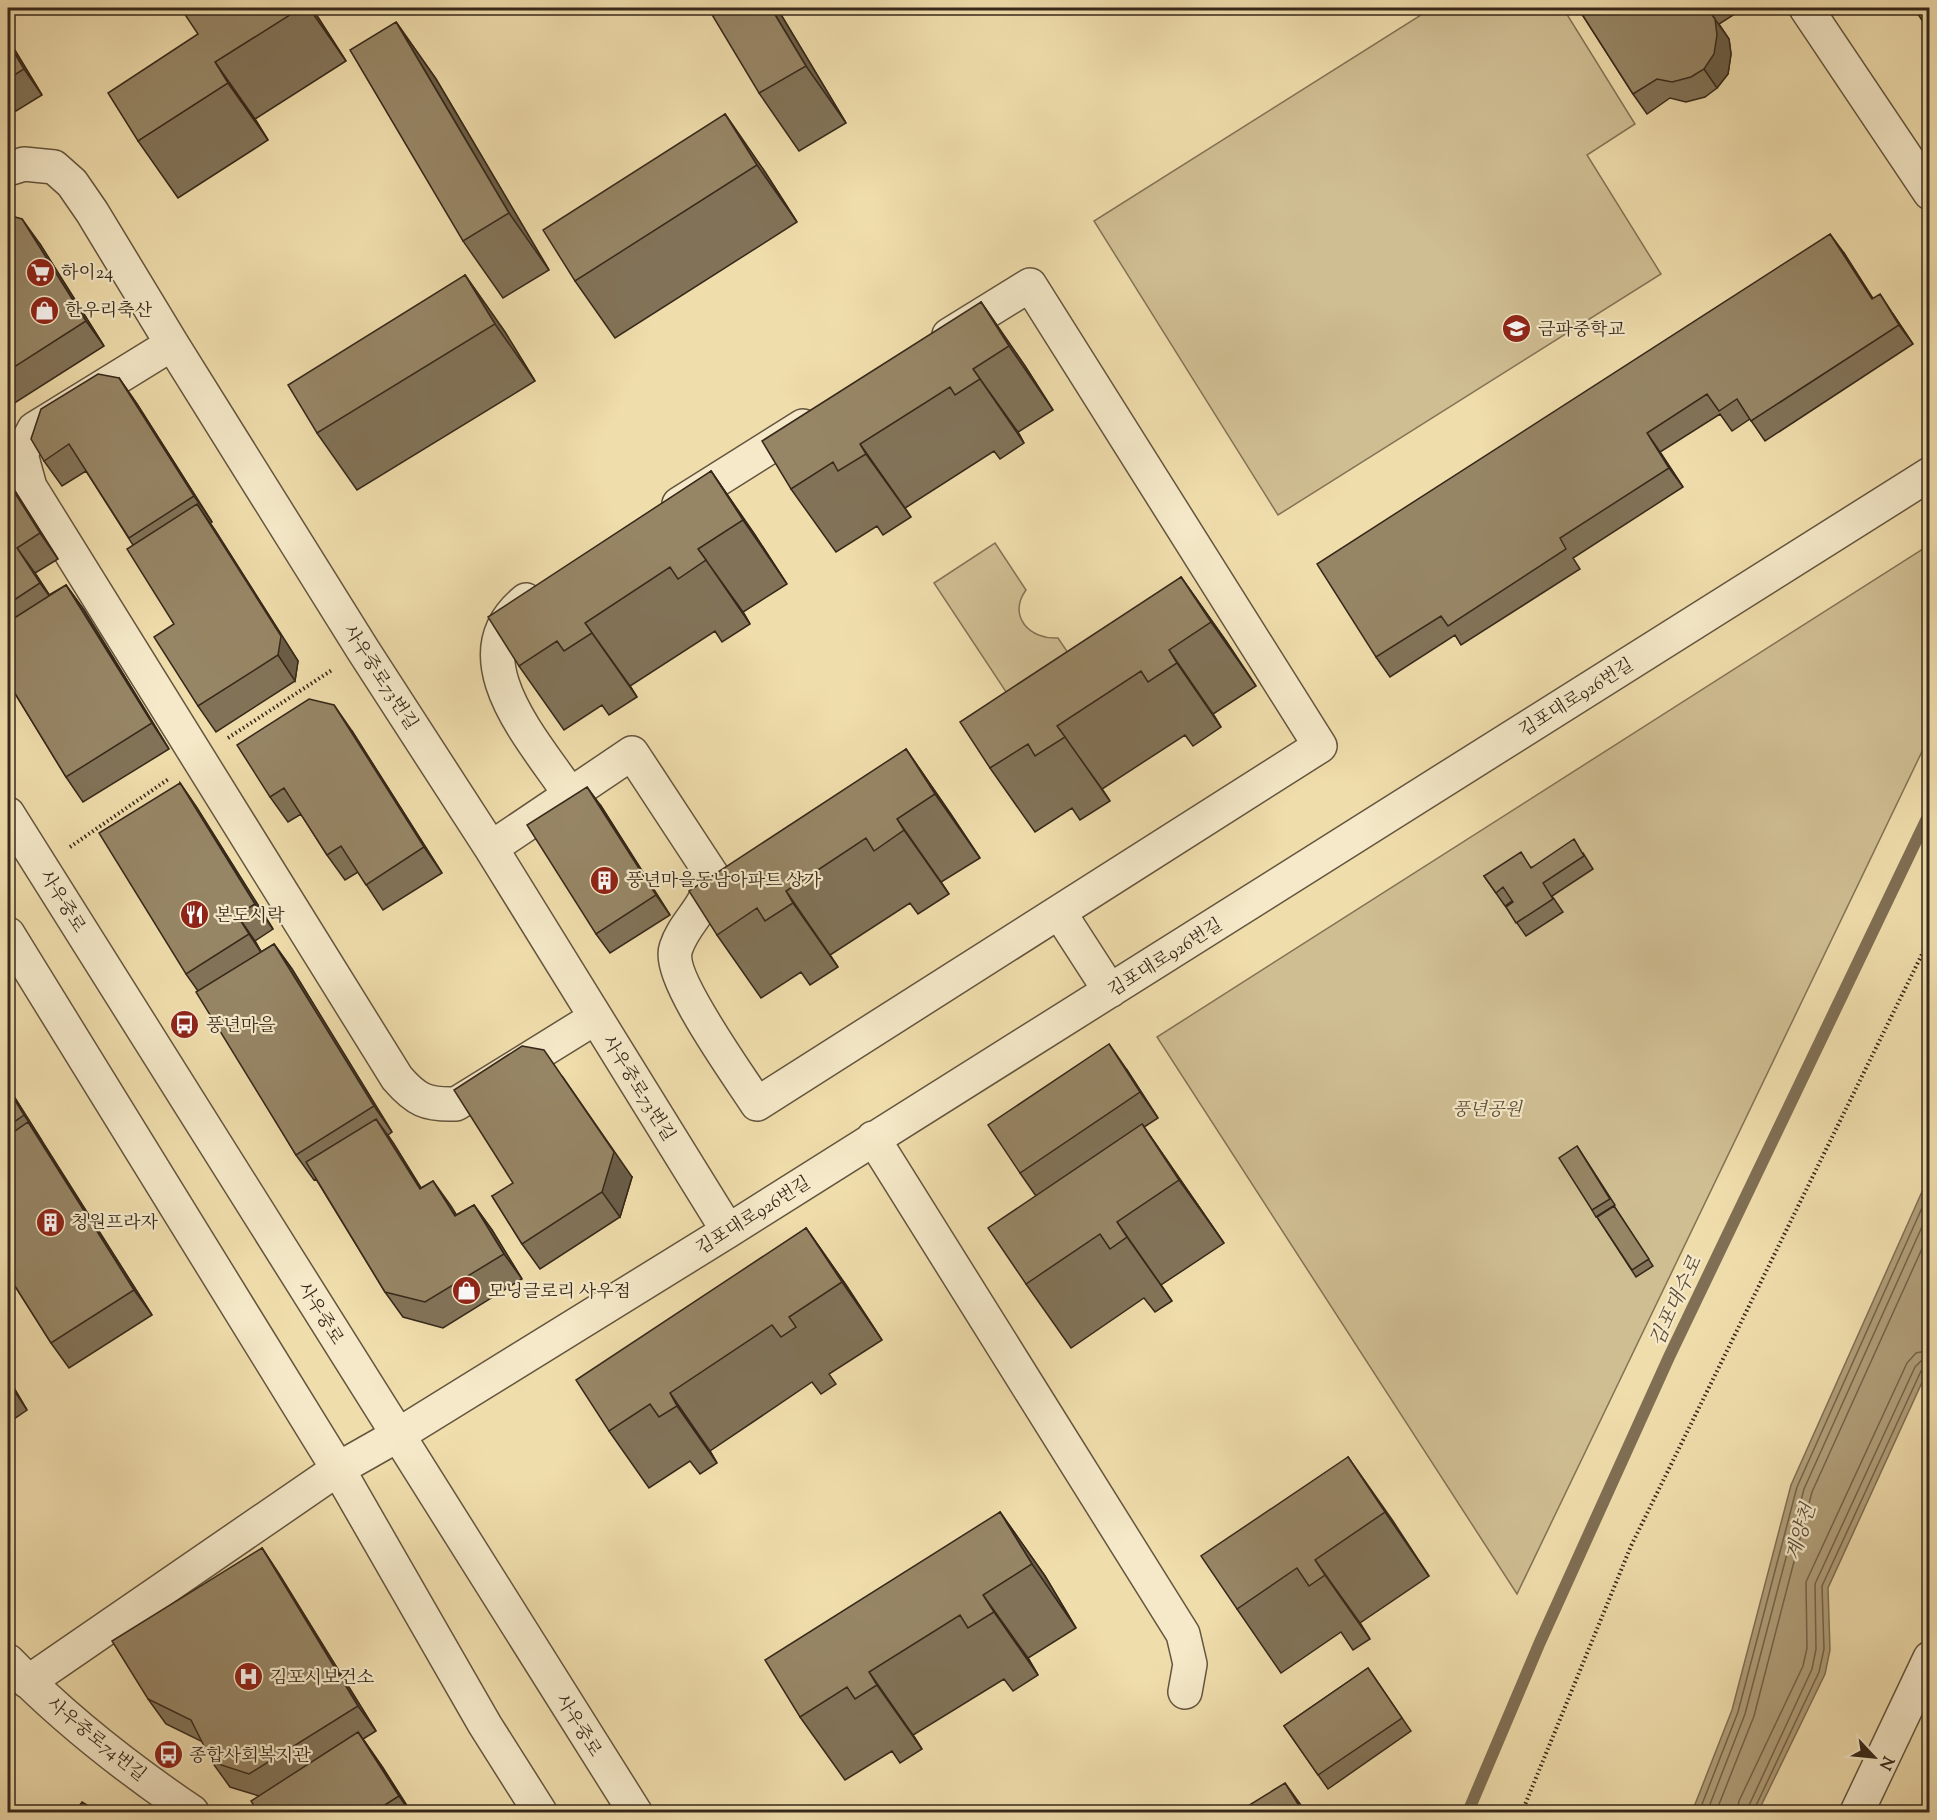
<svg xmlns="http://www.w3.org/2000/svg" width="1937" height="1820" viewBox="0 0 1937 1820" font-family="'Sorts Mill Goudy','Noto Serif KR',serif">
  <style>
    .green { fill: #d0be93; stroke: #837356; stroke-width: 1.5 }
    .water { fill: #b19f7a; stroke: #806f54; stroke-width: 1.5 }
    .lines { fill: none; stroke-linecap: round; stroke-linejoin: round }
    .shore { stroke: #74644a; stroke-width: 1.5 }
    .stream { stroke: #806f54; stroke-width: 12 }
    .minor-casing { stroke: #64553e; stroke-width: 36 }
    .path { stroke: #36281a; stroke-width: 4; stroke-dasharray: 1.5 3; stroke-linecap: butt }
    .minor { stroke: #f5e9c9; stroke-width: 33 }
    .wall { fill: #827358; stroke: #36281a; stroke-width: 1.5 }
    .shaded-wall { fill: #6a5e47; stroke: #36281a; stroke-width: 1.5 }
    .building { fill: #978666; stroke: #36281a; stroke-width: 1.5 }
    .labels { text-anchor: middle; stroke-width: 4.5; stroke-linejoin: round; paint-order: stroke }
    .poi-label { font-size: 18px; fill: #36281a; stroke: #f5e9c9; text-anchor: start }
    .street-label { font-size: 18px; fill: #36281a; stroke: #f5e9c9 }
    .park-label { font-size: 18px; font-style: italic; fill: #5c4e38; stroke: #f5e9c9 }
    .water-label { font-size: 20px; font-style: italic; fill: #5b4c37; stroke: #f5e9c9 }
  </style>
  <rect width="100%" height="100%" fill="#f0ddac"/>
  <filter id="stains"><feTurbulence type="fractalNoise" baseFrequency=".00333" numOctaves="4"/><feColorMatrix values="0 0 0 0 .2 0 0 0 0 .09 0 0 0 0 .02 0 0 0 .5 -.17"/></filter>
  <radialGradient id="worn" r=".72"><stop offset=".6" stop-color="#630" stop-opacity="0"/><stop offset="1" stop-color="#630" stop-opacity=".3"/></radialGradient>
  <!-- green -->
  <path class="green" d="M1432,8H1563L1635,124L1587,155L1661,274L1278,515L1094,221Z
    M995,543L1026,590C1007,616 1030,640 1058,638L1083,675L1022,716L934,583Z
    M1929,545V737L1517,1594L1157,1037Z"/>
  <!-- water -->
  <path class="water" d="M1929,1176V1367L1828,1588L1830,1650L1825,1674L1758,1812H1692L1732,1710L1791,1485Z"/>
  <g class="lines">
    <!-- shore -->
    <path class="shore" d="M1699,1812L1738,1712L1797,1487L1930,1190
      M1707,1812L1745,1714L1804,1489L1930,1209
      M1716,1812L1754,1716L1812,1492L1930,1231
      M1737,1812L1739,1801L1803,1666L1807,1648L1806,1582L1907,1363L1916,1353L1930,1350
      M1746,1812L1812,1669L1816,1649L1815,1584L1915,1367L1921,1361L1930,1359
      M1753,1812L1819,1672L1824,1649L1822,1586L1921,1371L1930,1367"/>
    <!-- stream -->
    <path class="stream" d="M1468,1812L1540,1642L1669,1357L1930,812"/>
    <defs>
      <path id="minor" d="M1806,8L1930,193
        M8,169L24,164L54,167L72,183L92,212L172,344L363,650L491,848L728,1231
        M172,344L34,429L21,454L30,487L397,1078C416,1100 426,1105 456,1104L595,1018
        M679,504L803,426
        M526,600C456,657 533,739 569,793
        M8,814L635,1812
        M491,848L632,753L712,875C709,908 685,920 676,948C666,976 739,1076 757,1104L1320,746L1030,285L949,335
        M1059,912L1110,991
        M8,934L338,1469L485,1725L540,1812
        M873,1138L1183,1634L1190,1664L1185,1692
        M8,1661C62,1717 127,1768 192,1812
        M28,1682L338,1469L398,1435L728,1231L1930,474
        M1857,1812L1930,1658"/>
    </defs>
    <!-- minor casing -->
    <use href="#minor" class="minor-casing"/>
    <!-- path -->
    <path class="path" d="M228,738L332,670
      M70,847L170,778
      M1522,1812L1631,1546L1930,938"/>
    <!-- minor -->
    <use href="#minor" class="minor"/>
  </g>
  <!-- wall -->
  <path class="wall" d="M192,8H312L346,61L255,119L268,140L178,198L138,141L198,34Z
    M777,8L846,123L799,151L759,93Z
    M1578,8H1736L1738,12L1719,24L1729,39L1731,54L1728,74L1717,88L1705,97L1686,102L1670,98L1647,114L1633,94Z
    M396,22L436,79L549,270L503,298L463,241Z
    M8,39L42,95L8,116Z
    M725,114L765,172L797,222L615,338L575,281Z
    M8,215L40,244L104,346L13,404L8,396Z
    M1844,253L1873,299L1893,314L1913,344L1765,441L1750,419L1732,431L1720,414L1660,452L1683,487L1573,558L1580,569L1461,645L1455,635L1390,677L1376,657Z
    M465,275L505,332L535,381L357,490L317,433Z
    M981,302L1025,366L1053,410L1018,432L1024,443L1000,459L994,451L905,508L911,517L883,535L877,526L836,552L791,489Z
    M119,378L137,404L212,522L210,523L298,661L295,681L216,732L198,706L174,624L133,545L86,471L62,486L44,461Z
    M711,471L755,535L787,584L743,612L750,624L722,642L715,631L630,686L637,697L609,715L602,705L564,730L519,666Z
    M8,480L58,559L35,573L49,595L66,585L84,610L169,749L83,802L66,777L8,682Z
    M1181,577L1226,641L1256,686L1213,714L1221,727L1193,746L1185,735L1102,789L1110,801L1080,820L1072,808L1035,832L990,768Z
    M352,731L442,873L383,910L358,872L345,880L327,855L301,814L288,822L270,797Z
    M906,749L950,813L980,858L941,882L949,894L918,914L910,903L830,955L838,967L810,985L801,972L761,998L717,935Z
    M180,783L197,808L273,929L255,941L261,952L274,944L292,969L392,1132L388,1135L421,1188L433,1181L456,1215L474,1205L492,1230L522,1279L443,1328L403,1317L385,1292L316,1179L314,1180L296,1155L198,991L186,974Z
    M601,806L670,915L610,953L596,934Z
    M1583,853L1593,869L1552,896L1563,912L1526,936L1506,907L1513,902L1512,901L1505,906L1484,876L1532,867Z
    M1127,1070L1158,1118L1144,1127L1224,1243L1161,1285L1172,1301L1155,1312L1144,1298L1071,1348L1026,1284L1036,1196L1020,1173Z
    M8,1087L152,1315L69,1368L51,1343L8,1275Z
    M1577,1146L1615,1205L1596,1217L1592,1210Z
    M632,1177L620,1217L540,1269L522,1244L492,1196Z
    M1614,1206L1653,1266L1636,1277L1597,1217Z
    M806,1228L846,1285L882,1340L829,1374L836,1384L821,1394L812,1382L710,1451L717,1463L700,1474L690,1461L649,1488L609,1431Z
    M8,1378L27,1410L8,1423Z
    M1348,1457L1429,1576L1360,1623L1370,1639L1353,1650L1341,1632L1281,1673L1237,1609Z
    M1000,1512L1045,1576L1076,1628L1028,1658L1038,1675L1013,1691L1004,1679L913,1735L922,1749L900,1763L892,1751L845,1780L800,1717Z
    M262,1548L279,1574L376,1731L363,1739L383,1768L411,1812H258L259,1796L230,1787L212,1762L203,1742L166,1724L148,1699Z
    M1368,1668L1411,1731L1328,1789L1284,1726Z"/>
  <!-- shaded-wall -->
  <path class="shaded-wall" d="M309,8H312L314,11L346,61Z
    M771,8H777L846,123L806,66Z
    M1707,8L1729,39L1731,54L1728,74L1717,88L1704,69Z
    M396,22L436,79L549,270L509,213Z
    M8,39L13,47L42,95L24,69L8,42Z
    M215,62L255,119L268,140L228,83Z
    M725,114L765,172L797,222L757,165Z
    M22,219L40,244L104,346L86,321Z
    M1830,234L1844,253L1886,319L1872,299Z
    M465,275L505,332L535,381L495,324Z
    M1880,294L1893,314L1913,344L1899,325Z
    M981,302L1025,366L1053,410L1009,346Z
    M973,369L1018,432L1024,443L980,379Z
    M119,378L137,404L212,522L194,496Z
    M1647,433L1660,452L1683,487L1669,468Z
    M860,444L905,508L911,517L866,454Z
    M711,471L755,535L787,584L743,520Z
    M8,480L58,559L40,533L8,482Z
    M197,504L215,530L298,661L295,681L278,655Z
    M17,548L35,573L58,608L40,583Z
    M698,549L743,612L750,624L706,560Z
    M1181,577L1226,641L1256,686L1211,622Z
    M66,585L84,610L169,749L152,723Z
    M585,623L630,686L637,697L592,633Z
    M1169,650L1213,714L1221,727L1177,663Z
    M334,705L352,731L442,873L424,847Z
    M1057,726L1102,789L1110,801L1065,737Z
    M906,749L950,813L980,858L935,794Z
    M180,783L197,808L273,929L255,904Z
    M587,787L601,806L670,915L656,895Z
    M897,819L941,882L949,894L904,830Z
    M786,891L830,955L838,967L793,903Z
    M237,915L255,941L266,960L249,934Z
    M274,944L292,969L392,1132L374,1106Z
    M1109,1044L1127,1070L1158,1118L1140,1092Z
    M562,1076L632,1177L620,1217L602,1192Z
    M8,1087L42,1141L24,1115L8,1089Z
    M376,1119L394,1144L437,1214L420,1189Z
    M28,1122L46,1148L152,1315L134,1290Z
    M1142,1124L1186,1188L1224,1243L1179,1180Z
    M433,1181L451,1206L473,1242L455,1216Z
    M474,1205L492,1230L522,1279L504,1254Z
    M1117,1222L1161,1285L1172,1301L1127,1237Z
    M806,1228L846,1285L882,1340L842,1282Z
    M8,1378L27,1410L8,1381Z
    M670,1393L710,1451L717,1463L677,1406Z
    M1348,1457L1393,1521L1429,1576L1385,1512Z
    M1000,1512L1045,1576L1076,1628L1032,1564Z
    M262,1548L279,1574L376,1731L358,1706Z
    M1315,1560L1360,1623L1370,1639L1325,1575Z
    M983,1595L1028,1658L1038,1675L994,1612Z
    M869,1672L913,1735L922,1749L877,1685Z
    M358,1732L383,1768L411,1812H410L399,1796Z
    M1285,1783L1306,1812H1303Z"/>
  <!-- building -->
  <path class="building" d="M192,8H301L215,62L228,83L138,141L108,93L198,34L184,13Z
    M708,8H771L806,66L759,93Z
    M1578,8H1707L1715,19L1717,35L1714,54L1704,69L1691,77L1672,82L1657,79L1633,94Z
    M1914,8H1929V31Z
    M396,22L509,213L463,241L350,50Z
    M8,42L24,69L8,79Z
    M725,114L757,165L575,281L543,230Z
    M8,215L22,219L86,321L8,371Z
    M1830,234L1872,299L1880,294L1899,325L1751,421L1737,399L1719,411L1707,394L1647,433L1669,468L1560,538L1566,549L1448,626L1441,616L1376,657L1317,564Z
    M465,275L495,324L317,433L288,385Z
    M981,302L1009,346L973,369L980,379L955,395L950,387L860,444L866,454L838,471L833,462L791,489L762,441Z
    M98,374L119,378L194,496L129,538L69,444L44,461L31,439L41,409Z
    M711,471L743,520L698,549L706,560L678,579L670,567L585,623L592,633L564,651L557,641L519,666L488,617Z
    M8,482L40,533L17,548L40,583L8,604Z
    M197,504L281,636L278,655L198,706L154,637L174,624L127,549Z
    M1181,577L1211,622L1169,650L1177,663L1148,682L1141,671L1057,726L1065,737L1035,756L1028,744L990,768L960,722Z
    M66,585L152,723L66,777L8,682V622Z
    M309,699L334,705L424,847L366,885L341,846L327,855L284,788L270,797L237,745Z
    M906,749L935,794L897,819L904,830L874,851L866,838L786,891L793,903L765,921L757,908L717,935L689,891Z
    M180,783L255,904L237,915L249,934L186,974L99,833Z
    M587,787L656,895L596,934L527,825Z
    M1574,839L1584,856L1543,883L1553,899L1516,923L1506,907L1513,902L1503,887L1496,893L1484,876L1521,852L1531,868Z
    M274,944L374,1106L296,1155L196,992Z
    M1109,1044L1140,1092L1020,1173L988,1125Z
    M522,1046L544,1050L614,1152L602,1192L522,1244L492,1196L513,1183L454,1090Z
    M8,1089L24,1115L8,1126Z
    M376,1119L420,1189L433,1181L455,1216L474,1205L504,1254L425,1302L385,1292L306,1162Z
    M28,1122L134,1290L51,1343L8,1275V1136Z
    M1142,1124L1179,1180L1117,1222L1127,1237L1110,1249L1100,1234L1026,1284L988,1228Z
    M1577,1146L1610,1199L1592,1210L1559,1158Z
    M1614,1206L1649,1259L1632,1270L1597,1217Z
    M806,1228L842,1282L789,1317L796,1327L781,1337L772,1325L670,1393L677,1406L659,1417L650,1404L609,1431L576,1380Z
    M1348,1457L1385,1512L1315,1560L1325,1575L1309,1586L1297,1568L1237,1609L1201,1556Z
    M1000,1512L1032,1564L983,1595L994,1612L968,1628L960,1615L869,1672L877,1685L855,1699L847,1687L800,1717L765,1660Z
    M262,1548L358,1706L249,1774L212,1762L191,1720L148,1699L112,1641Z
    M1368,1668L1402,1718L1318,1775L1284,1726Z
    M358,1732L399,1796L374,1812H258L251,1801Z
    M1285,1783L1303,1812H1238Z
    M82,1802L98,1812H75Z"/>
  <!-- icons -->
  <defs>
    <symbol id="supermarket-disc" viewBox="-11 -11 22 22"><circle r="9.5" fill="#8f2418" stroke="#f5e9c9"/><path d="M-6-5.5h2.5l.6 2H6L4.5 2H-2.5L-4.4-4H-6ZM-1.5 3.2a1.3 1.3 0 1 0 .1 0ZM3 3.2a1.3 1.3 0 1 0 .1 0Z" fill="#fff"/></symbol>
    <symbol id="shop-disc" viewBox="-11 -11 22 22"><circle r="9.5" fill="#8f2418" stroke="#f5e9c9"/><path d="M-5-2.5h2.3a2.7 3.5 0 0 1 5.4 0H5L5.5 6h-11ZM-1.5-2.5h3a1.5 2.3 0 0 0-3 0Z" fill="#fff"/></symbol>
    <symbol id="school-disc" viewBox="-11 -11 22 22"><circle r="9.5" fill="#8f2418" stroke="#f5e9c9"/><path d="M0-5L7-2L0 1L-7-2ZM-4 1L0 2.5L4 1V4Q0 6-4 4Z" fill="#fff"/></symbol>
    <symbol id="building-disc" viewBox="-11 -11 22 22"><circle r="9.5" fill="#8f2418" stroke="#f5e9c9"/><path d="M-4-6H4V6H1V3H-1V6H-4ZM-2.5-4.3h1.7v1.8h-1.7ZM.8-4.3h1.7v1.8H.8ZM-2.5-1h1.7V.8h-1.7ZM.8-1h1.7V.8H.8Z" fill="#fff"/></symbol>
    <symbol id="restaurant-disc" viewBox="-11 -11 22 22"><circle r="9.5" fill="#8f2418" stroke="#f5e9c9"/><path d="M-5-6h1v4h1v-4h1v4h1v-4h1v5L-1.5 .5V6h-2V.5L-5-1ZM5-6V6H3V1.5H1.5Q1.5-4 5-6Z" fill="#fff"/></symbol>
    <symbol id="bus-disc" viewBox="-11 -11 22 22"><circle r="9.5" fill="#8f2418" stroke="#f5e9c9"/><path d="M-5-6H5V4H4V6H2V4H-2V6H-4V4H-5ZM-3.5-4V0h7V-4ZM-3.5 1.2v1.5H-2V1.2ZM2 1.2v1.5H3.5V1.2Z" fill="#fff"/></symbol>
    <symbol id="hospital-disc" viewBox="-11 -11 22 22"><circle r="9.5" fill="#8f2418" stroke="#f5e9c9"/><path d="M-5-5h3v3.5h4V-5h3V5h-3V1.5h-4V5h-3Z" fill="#fff"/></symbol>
  </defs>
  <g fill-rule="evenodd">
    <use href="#supermarket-disc" x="24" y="256" width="33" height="33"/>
    <use href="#shop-disc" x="28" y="294" width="33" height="33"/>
    <use href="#school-disc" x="1500" y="312" width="33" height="33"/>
    <use href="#building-disc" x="588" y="864" width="33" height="33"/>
    <use href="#restaurant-disc" x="178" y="898" width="33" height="33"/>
    <use href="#bus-disc" x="168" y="1008" width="33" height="33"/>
    <use href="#building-disc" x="34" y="1206" width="33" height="33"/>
    <use href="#shop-disc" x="450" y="1274" width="33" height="33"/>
    <use href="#hospital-disc" x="232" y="1660" width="33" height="33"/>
    <use href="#bus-disc" x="152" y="1738" width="33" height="33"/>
  </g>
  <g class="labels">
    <!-- poi labels -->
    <g class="poi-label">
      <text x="61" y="278">하이24</text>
      <text x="65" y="316">한우리축산</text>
      <text x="1538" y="335">금파중학교</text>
      <text x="626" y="886">풍년마을동남아파트 상가</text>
      <text x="215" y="921">본도시락</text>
      <text x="206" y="1031">풍년마을</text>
      <text x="71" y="1228">청원프라자</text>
      <text x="488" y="1297">모닝글로리 사우점</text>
      <text x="270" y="1683">김포시보건소</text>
      <text x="189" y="1761">종합사회복지관</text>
    </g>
    <!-- street labels -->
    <g class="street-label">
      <text transform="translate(381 677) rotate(57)" y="6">사우중로73번길</text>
      <text transform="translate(1576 697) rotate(-32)" y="6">김포대로926번길</text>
      <text transform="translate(63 901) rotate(58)" y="6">사우중로</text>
      <text transform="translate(1165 957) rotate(-32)" y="6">김포대로926번길</text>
      <text transform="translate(639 1088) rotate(58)" y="6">사우중로73번길</text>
      <text transform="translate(753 1215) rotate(-32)" y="6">김포대로926번길</text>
      <text transform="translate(321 1313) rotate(58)" y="6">사우중로</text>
      <text transform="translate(579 1725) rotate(58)" y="6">사우중로</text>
      <text transform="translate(97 1739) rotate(39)" y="6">사우중로74번길</text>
    </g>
    <!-- park labels -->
    <g class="park-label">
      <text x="1487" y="1115">풍년공원</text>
    </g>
    <!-- water labels -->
    <g class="water-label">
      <text transform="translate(1675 1301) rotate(-65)" y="7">김포대수로</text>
      <text transform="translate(1800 1532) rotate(-73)" y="7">계양천</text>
    </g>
  </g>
  <!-- margin -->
  <rect width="1937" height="1820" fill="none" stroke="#f0ddac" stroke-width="30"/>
  <rect x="9" y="9" width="1919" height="1802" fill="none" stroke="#36281a" stroke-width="3"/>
  <rect x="15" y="15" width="1907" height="1790" fill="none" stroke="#36281a" stroke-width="1.5"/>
  <!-- north arrow -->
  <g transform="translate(1874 1757) rotate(116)" stroke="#f5e9c9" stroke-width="4.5" paint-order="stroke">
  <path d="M0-4.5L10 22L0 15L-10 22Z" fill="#36281a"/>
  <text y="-9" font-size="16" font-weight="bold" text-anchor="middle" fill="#36281a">N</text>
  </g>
  <rect width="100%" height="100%" filter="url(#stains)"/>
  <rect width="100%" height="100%" fill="url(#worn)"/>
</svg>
